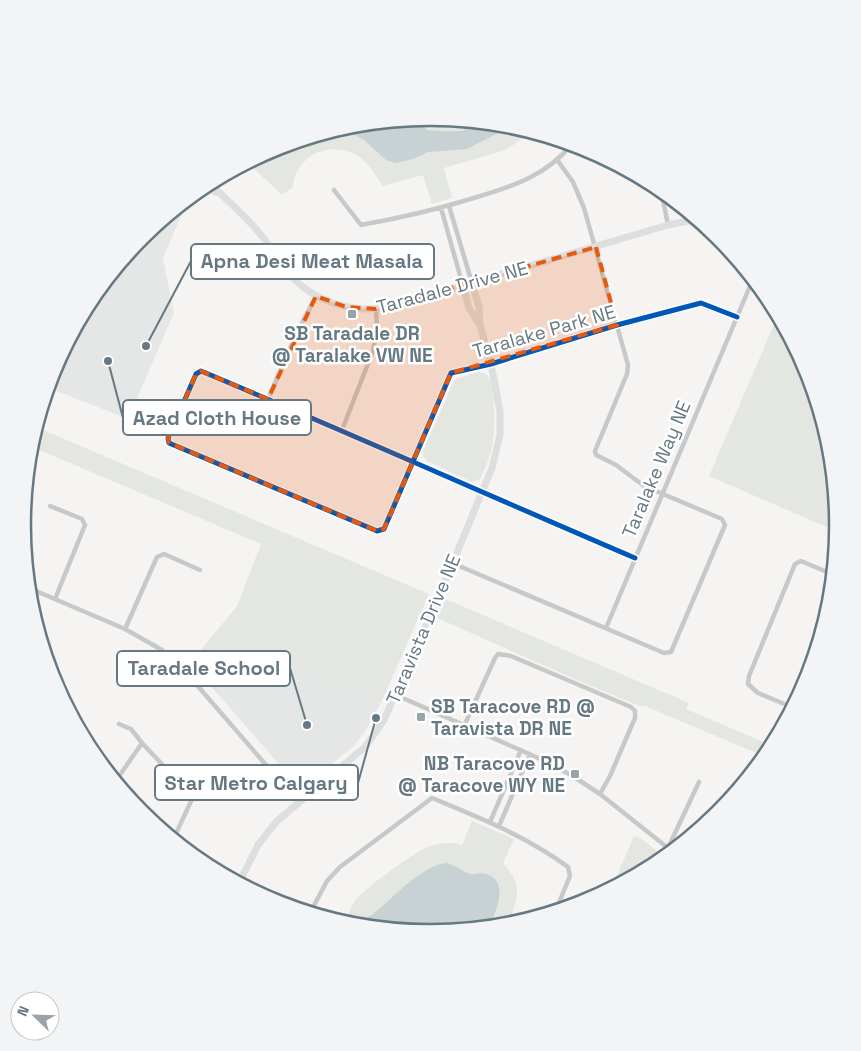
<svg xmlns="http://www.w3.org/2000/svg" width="861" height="1051" viewBox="0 0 861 1051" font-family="'Space Grotesk',sans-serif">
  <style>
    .built { fill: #e5e6e6 }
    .green { fill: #e4e6e1 }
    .water { fill: #c8d1d3 }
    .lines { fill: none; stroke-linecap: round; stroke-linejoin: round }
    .street { stroke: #c7c8c8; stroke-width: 4.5 }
    .secondary { stroke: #dddede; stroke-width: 7 }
    .cycleway-casing { stroke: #fff; stroke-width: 8 }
    .cycleway { stroke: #0057b8; stroke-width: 5 }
    .marked { fill: #e8590c; fill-opacity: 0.2; stroke: #e8590c; stroke-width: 4; stroke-dasharray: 10 6; stroke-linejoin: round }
    .poi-dot { fill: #98a3aa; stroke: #fff; stroke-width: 2 }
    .labels { text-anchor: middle; stroke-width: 5; stroke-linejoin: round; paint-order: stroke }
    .street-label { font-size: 19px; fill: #667882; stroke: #fff }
    .poi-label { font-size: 19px; font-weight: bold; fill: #667882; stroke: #fff }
    .rim { fill: none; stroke: #667882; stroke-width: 2.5 }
    .leader { fill: none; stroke: #667882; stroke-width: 2 }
    .callout-dot { fill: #667882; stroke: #fff; stroke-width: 2 }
    .callout { fill: #fff; stroke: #667882; stroke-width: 2 }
    .callout-label { font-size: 20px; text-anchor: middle; font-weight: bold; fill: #667882 }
  </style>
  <rect width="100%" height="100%" fill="#f5f4f3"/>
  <!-- built -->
  <path class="built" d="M189,198L163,258L174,313L128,419L52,389L83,314L91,299L142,237Z
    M254,651L381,703L364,733L354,746L302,788L299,787L216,692Z"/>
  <!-- green -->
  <path class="green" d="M422,118C434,127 452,131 467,126C471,125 474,122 478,122C496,122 515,127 532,132L506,150L444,168L452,198L432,204L423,175L383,186C376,176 369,163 358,156C330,139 295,156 293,187L282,195L248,163L275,148L351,125Z
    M778,315L808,370L831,446L838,532L709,476Z
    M479,372C480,372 486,374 486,374C497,383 495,434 492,447C489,459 485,469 480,480L472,482L427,461L423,456V451L454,381L458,378Z
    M36,427L429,594L381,703L254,651L216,692L190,663L237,606L261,544L30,446Z
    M443,598L689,703L686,709L773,746L766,757L645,706H639L577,680L435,617Z
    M472,821L514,839L503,863C524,886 518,899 507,926L430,933L345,924C348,917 350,908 354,902C361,891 414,852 428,847C439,843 451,841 462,845Z
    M634,836L641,838L665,858L657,865L611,889Z"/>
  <!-- water -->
  <path class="water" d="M410,120L428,130L444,131H462L481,122L512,126L467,149L428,152L413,159L395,163L386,160L364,140L349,132L335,130L351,125Z
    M294,143C286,150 279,157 269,152Z
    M446,863C456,865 464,873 471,874C476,875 481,872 486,874C511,882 495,913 488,928L430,933L362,927L369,916L372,915C392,899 422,865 446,863Z"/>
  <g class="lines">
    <!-- street -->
    <path class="street" d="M334,190L361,225C400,218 439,209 477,197C514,186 547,175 572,144
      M661,190L668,225
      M449,206L472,283
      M441,208L463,286
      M268,399L297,332L316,296
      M342,430L373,351L377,330L376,309
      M50,506L82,519L85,525L55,599
      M635,558C490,496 347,432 201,371L196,374L168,438L169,443L377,531L384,529L451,373L491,364L617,325L701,303L737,317
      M452,563L664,653L671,652L725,525L722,519L644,486L616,465L596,455L595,451L627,374L628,365L584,208L573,182L558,161
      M29,588L125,629L162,650L196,684L298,802
      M606,628L753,279
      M125,629L157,557L164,554L200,570
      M396,695L536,757L571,775L600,794L673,852
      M794,708L758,693L748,684L749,676L795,564L801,561L834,575
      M119,724L131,729L142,743
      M465,724L495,658L498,654L511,656L631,707L635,711V718L610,776L600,794
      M115,782L142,743L193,797L173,840
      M490,822L521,750
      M499,826L530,754
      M668,848L699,782
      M310,913L327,881L340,867L432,798C480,818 526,836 568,867L570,876L555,912"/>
    <!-- secondary -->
    <path class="secondary" d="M210,183C227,201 246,216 261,235C272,248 279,263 291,276C315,302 354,314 389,307L668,225L697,219
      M204,186L216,192
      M463,286L469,308L479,324
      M239,883L258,845L277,821L365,747L383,722L434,608L492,468L500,435V411L491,364L480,325L479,307L472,283"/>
    <defs>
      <path id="cycleway" d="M635,558C490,496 347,432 201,371L196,374L168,438L169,443L377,531L384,529L451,373L491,364L617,325L701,303L737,317"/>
    </defs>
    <!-- cycleway casing -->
    <use href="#cycleway" class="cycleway-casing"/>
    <!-- cycleway -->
    <use href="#cycleway" class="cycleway"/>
  </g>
  <!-- marked area -->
  <path class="marked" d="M596,247L617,325L451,373L384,529L377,531L169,443L168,438L196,374L201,371L268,399L316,296L346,307L376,309Z"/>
  <!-- markers -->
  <g class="poi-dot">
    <rect x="347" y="309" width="10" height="10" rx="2.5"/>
    <rect x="416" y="712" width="10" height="10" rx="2.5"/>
    <rect x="570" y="769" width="10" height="10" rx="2.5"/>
  </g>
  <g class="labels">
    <!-- street labels -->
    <g class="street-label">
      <text transform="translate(452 287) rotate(-15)" y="7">Taradale Drive NE</text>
      <text transform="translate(544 331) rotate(-16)" y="7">Taralake Park NE</text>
      <text transform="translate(656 469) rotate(-67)" y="7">Taralake Way NE</text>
      <text transform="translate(423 629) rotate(-67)" y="7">Taravista Drive NE</text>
    </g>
    <!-- poi labels -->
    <g class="poi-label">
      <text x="352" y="340">SB Taradale DR<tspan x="352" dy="22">@ Taralake VW NE</tspan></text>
      <text x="431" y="713" text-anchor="start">SB Taracove RD @<tspan x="431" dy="22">Taravista DR NE</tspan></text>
      <text x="565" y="770" text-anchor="end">NB Taracove RD<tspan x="565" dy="22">@ Taracove WY NE</tspan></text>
    </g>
  </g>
  <!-- crop -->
  <path d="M0 0H861V1051H0ZM31 525a399 399 0 1 1 798 0a399 399 0 1 1-798 0Z" fill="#f3f4f5" fill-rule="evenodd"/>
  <path class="rim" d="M31 525a399 399 0 1 1 798 0a399 399 0 1 1-798 0Z"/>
  <!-- callouts -->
  <path class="leader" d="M146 346L191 261M108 361L123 418M307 725L290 668M376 718L358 783"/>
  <g class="callout-dot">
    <circle cx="146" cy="346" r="5"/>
    <circle cx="108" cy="361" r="5"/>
    <circle cx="307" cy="725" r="5"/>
    <circle cx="376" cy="718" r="5"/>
  </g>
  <g class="callout">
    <rect x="191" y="244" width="243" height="35" rx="5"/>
    <rect x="123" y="400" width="188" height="35" rx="5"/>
    <rect x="117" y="651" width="173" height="35" rx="5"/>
    <rect x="155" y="765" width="203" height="35" rx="5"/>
  </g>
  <g class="callout-label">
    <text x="312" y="268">Apna Desi Meat Masala</text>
    <text x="217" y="425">Azad Cloth House</text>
    <text x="204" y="675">Taradale School</text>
    <text x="256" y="790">Star Metro Calgary</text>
  </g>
  <!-- north arrow -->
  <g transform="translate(35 1016) rotate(293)"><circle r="24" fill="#ffffff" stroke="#c2c9cd"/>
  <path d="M0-4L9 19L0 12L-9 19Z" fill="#98a3aa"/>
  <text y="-8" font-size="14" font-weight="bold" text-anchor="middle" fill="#667882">N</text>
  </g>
</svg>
